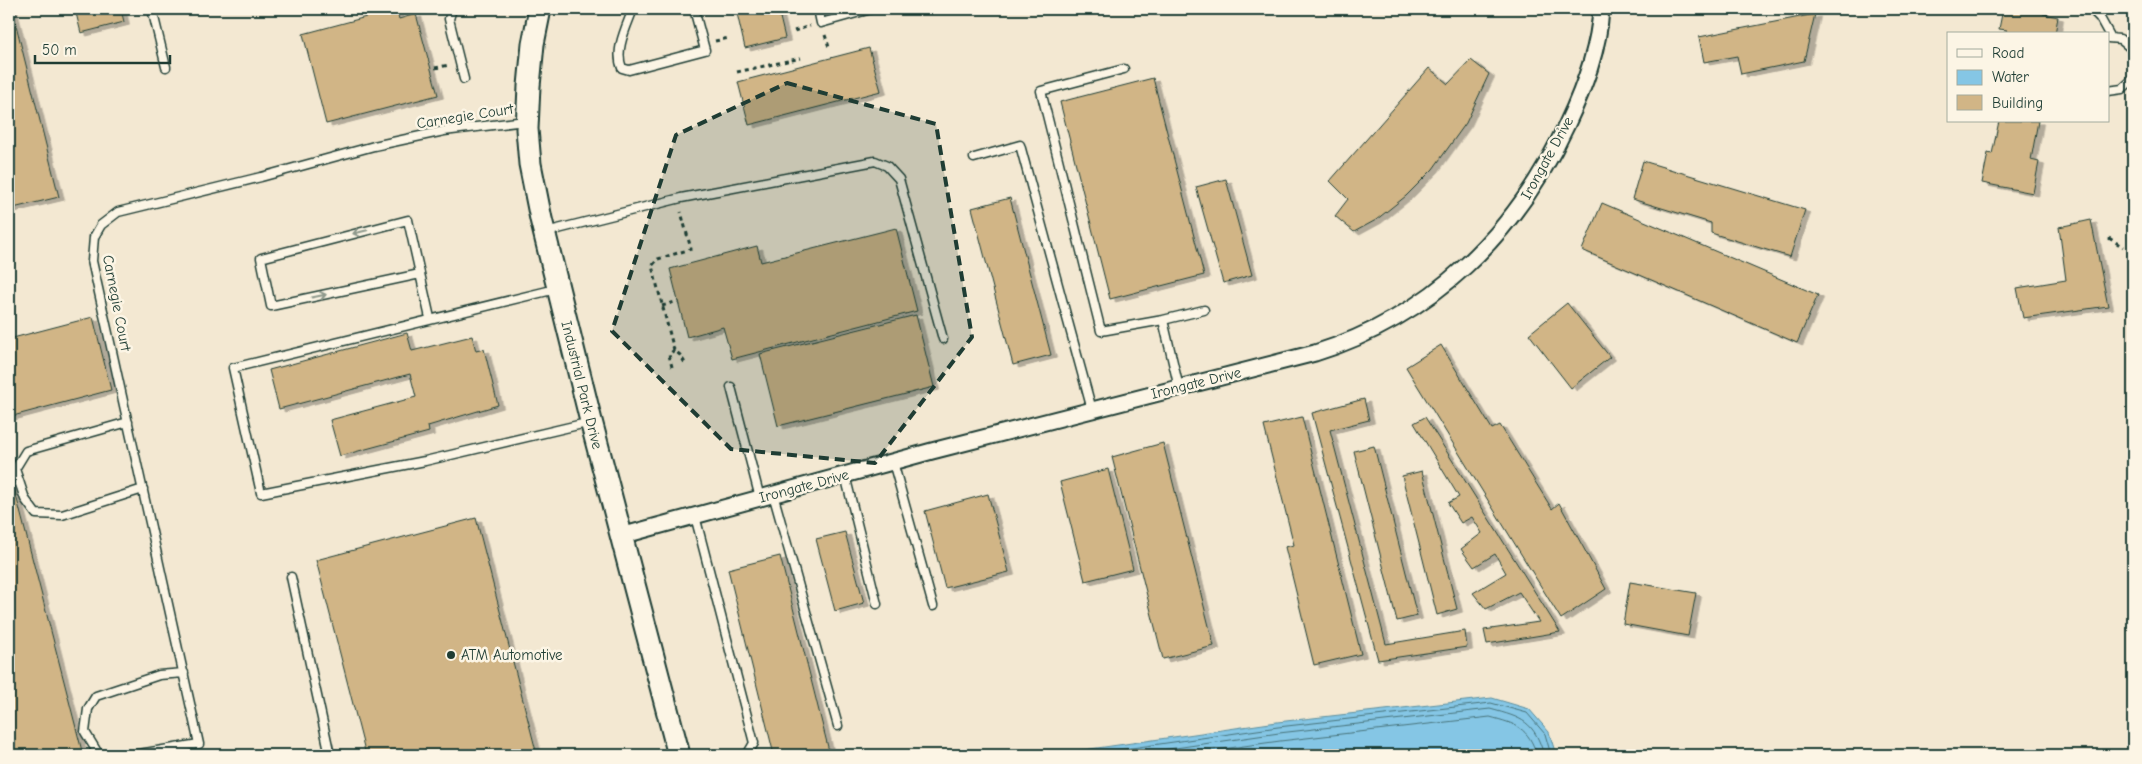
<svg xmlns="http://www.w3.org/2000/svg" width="2142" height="764" viewBox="0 0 2142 764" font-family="'Comic Neue',sans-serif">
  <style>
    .water { fill: #85c6e5; stroke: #5c8f9e }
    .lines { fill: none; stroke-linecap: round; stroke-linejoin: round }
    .shore { stroke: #48747b; stroke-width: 1 }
    .building { fill: #d1b586; stroke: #1f3d34; filter: url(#shadow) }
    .lane-casing { stroke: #1f3d34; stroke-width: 11 }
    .street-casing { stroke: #1f3d34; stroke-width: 19 }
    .secondary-casing { stroke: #1f3d34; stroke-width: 25 }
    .path { stroke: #1f3d34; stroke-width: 3; stroke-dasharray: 4 4; stroke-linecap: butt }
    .lane { stroke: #fcf5e5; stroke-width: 8 }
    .street { stroke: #fcf5e5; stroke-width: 15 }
    .secondary { stroke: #fcf5e5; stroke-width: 21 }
    .oneway { stroke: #8e998c }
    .marked { fill: #1f3d34; fill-opacity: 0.2; stroke: #1f3d34; stroke-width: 4; stroke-dasharray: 10 6; stroke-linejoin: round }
    .poi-dot { fill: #1f3d34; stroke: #fcf5e5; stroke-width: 2 }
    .labels { text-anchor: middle; stroke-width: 5; stroke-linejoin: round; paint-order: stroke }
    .street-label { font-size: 15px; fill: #1f3d34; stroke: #fcf5e5 }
    .poi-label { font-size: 15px; fill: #1f3d34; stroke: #fcf5e5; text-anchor: start }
  </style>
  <defs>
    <filter id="shadow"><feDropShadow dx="5.5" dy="3" stdDeviation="0" flood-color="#0004"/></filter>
  </defs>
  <rect width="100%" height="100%" fill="#f3e8d2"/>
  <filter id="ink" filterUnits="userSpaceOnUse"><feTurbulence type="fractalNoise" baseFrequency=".02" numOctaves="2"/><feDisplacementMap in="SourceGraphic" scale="10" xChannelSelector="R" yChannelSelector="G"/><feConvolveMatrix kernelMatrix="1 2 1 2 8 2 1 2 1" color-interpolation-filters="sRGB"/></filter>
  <g filter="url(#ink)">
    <!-- water -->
    <path class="water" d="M1492,698L1529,709L1549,732L1556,755H1049L1277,722Z"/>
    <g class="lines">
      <!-- shore -->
      <path class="shore" d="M1083,755L1278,727L1491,703L1527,713L1545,734L1551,755
        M1127,755L1279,733L1490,709C1523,718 1534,721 1544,755
        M1179,755L1280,741L1490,717C1516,724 1528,727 1537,755"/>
    </g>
    <!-- building -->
    <path class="building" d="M9,9H12L59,197L9,209Z
      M75,9H121L124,22L81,33Z
      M396,9L399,19L416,14L438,95L326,124L303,34Z
      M736,9H778L785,38L745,48Z
      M2003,9H2044L2043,14L2058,17L2055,34H2006L2007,30L1999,29Z
      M1815,14L1804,61L1741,74L1737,56L1704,62L1699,37Z
      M869,48L881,91L749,125L738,82Z
      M1471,60L1489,74L1466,123L1433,169L1406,196L1376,220L1354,232L1335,216L1348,199L1330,181L1429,68L1448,84Z
      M1153,78L1204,275L1110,299L1060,102Z
      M1999,121H2038L2031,160L2039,162L2033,193L1982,183L1988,153L1992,154Z
      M1643,161L1805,210L1790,257L1711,233V223L1632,199Z
      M1226,179L1252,275L1223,283L1196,187Z
      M1010,198L1051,355L1013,365L972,208Z
      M1602,203L1818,295L1797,343L1582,250Z
      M2091,220L2108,306L2023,318L2017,288L2066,280L2059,227Z
      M896,228L917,311L732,359L723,327L687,337L670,269L757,246L761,262Z
      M1567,303L1610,357L1571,388L1529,334Z
      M916,315L934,387L778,426L760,354Z
      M93,317L111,390L9,417V339Z
      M407,333L412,351L472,336L476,351L484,349L498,405L428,426L429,432L340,456L330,420L416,397L410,374L279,409L269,370Z
      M1441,345L1492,429L1500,425L1552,509L1559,503L1606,589L1561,619L1406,367Z
      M1364,399L1369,420L1330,430L1386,644L1465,631L1467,647L1378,660L1312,413Z
      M1302,417L1361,654L1314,665L1285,547L1294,545L1264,426Z
      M1425,417L1560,632L1487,644L1484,630L1539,622L1519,592L1486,609L1473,593L1506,573L1495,554L1474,567L1461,549L1482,533L1472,517L1461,523L1448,503L1459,497L1414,423Z
      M1163,443L1214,646L1163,659L1112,457Z
      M1374,446L1417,616L1397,621L1354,451Z
      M9,468L83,755H9Z
      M1108,469L1133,569L1085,581L1060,482Z
      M1422,471L1457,609L1437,615L1402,476Z
      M988,494L1009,572L945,588L925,511Z
      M476,518L537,755H366L316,560Z
      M845,532L864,603L835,611L816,539Z
      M780,556L830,755H774L728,569Z
      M1630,582L1696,593L1688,636L1623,624Z"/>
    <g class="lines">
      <defs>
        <path id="lane" d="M152,9L166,67
          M452,9L449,19L464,79
          M633,9C627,26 614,50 622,68L629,70L705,50L694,9
          M818,9L821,23L871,9
          M2091,9L2100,18L2111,38
          M2108,38L2120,39L2133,50
          M1124,69L1041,91L1101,331L1163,320L1204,310
          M2108,91L2122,89L2133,79
          M974,158L1020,145L1092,410
          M546,232L681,198L875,161L887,166L899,179L943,339
          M2133,253V266
          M420,274L271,306L261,258L408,220L430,318
          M556,289L233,368L261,493L425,461L591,422
          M1163,320L1179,388
          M731,387L760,498
          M128,422L26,451L15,469L25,499L36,514L62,515L143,489
          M893,462L933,606
          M845,475L877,604
          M773,494L838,726
          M695,516L754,743L747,755
          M291,577L330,755
          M99,755L85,732L88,709L96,696L159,675L184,673
          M133,755L199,744L92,261L94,237L101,225L118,212L261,177L374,146L444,131L525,121"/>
        <path id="street" d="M621,536L932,451L1315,353C1431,317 1517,233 1567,124C1584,88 1599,49 1601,9"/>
        <path id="secondary" d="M540,9L533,44L529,86L527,129L530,164L541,219L591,421L679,755"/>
      </defs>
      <!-- lane casing -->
      <use href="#lane" class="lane-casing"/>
      <!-- street casing -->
      <use href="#street" class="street-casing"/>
      <!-- secondary casing -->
      <use href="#secondary" class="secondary-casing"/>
      <!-- path -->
      <path class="path" d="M794,31L810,26
        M825,35L830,50
        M715,41L729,38
        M435,68L449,65
        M737,72L801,58
        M2109,238L2123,247
        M662,306L678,301
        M674,350L652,266L658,259L691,249L681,212
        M672,367L669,355L674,350L680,355L685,363"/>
      <!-- lane -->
      <use href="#lane" class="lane"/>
      <!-- street -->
      <use href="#street" class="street"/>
      <!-- secondary -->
      <use href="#secondary" class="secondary"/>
    </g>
    <!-- one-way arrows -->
    <defs><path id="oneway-shaft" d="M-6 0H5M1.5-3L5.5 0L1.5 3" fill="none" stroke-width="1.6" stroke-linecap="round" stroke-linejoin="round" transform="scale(1.25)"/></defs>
    <g class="oneway">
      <use href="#oneway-shaft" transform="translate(360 232) rotate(166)"/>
      <use href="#oneway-shaft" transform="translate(319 296) rotate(-12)"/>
    </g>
  </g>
  <!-- marked area -->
  <path class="marked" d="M787,83L936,124L972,337L875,463L731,449L612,331L676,135Z"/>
  <!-- markers -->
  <circle class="poi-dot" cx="451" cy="655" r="5"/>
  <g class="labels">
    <!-- street labels -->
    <g class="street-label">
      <text transform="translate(465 116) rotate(-9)" y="5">Carnegie Court</text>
      <text transform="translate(1547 158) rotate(-61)" y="5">Irongate Drive</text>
      <text transform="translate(117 303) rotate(79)" y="5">Carnegie Court</text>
      <text transform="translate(1196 383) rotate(-14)" y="5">Irongate Drive</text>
      <text transform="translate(582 385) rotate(76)" y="5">Industrial Park Drive</text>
      <text transform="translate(804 486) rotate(-15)" y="5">Irongate Drive</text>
    </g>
    <!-- poi labels -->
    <g class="poi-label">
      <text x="461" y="660">ATM Automotive</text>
    </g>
  </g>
  <!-- margin -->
  <rect width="2142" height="764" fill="none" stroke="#fcf5e5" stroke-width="30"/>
  <rect x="15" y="15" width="2112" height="734" fill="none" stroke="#1f3d34" stroke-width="2" filter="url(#ink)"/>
  <!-- legend -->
  <rect x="1947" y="32" width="162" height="90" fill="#fcf5e5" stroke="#a4ab9e"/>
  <rect x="1957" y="49" width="25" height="8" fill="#fcf5e5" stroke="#a4ab9e"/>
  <text x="1992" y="58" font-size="15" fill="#1f3d34">Road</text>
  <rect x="1957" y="70" width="25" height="15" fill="#85c6e5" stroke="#a4ab9e"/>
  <text x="1992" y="82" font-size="15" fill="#1f3d34">Water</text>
  <rect x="1957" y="95" width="25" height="15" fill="#d1b586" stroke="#a4ab9e"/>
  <text x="1992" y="108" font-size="15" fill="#1f3d34">Building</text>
  <!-- scale -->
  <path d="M35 55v8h135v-8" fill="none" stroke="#1f3d34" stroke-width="2.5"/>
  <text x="42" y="55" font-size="15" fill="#1f3d34" stroke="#fcf5e5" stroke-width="4" paint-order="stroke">50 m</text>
</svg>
